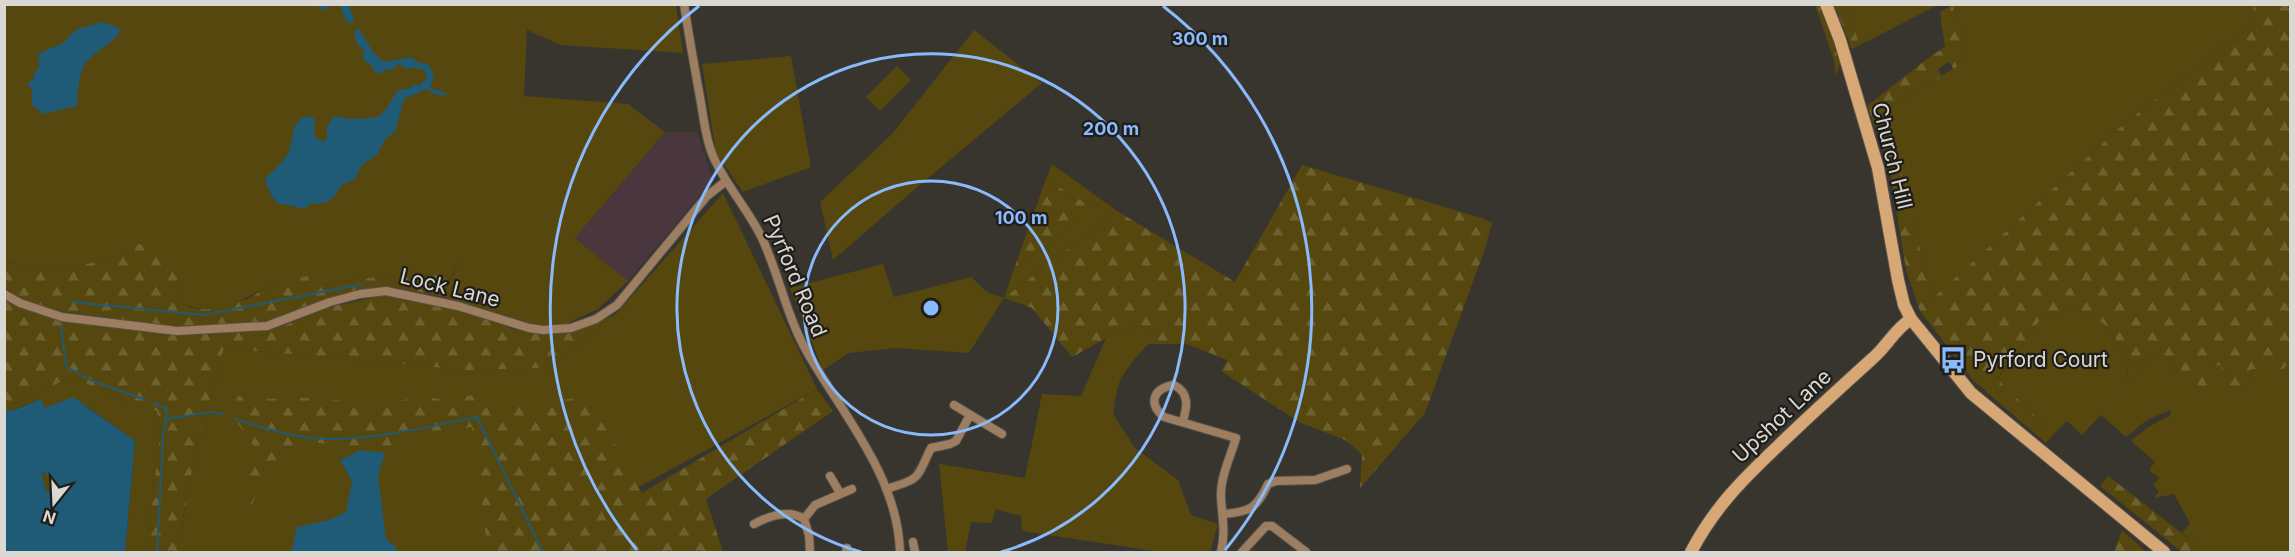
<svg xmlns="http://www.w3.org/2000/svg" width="2295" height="557" viewBox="0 0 2295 557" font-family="Inter,sans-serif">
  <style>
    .commercial { fill: #4a363d }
    .green { fill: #56470e }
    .forest { fill: url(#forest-firs) }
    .water { fill: #1f5a77; fill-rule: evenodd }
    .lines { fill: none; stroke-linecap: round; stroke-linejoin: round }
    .stream { stroke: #1f5a77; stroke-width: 2 }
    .street-casing { stroke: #54524c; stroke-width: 10 }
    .secondary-casing { stroke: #54524c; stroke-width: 14 }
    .street { stroke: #9d7e60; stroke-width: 8 }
    .secondary { stroke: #d8a776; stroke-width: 12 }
    .ring { fill: none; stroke: #89bafc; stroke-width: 3 }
    .labels { text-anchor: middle; stroke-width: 4.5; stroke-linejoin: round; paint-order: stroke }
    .street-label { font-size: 21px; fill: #d9d8d3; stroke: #1e1d1a }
    .poi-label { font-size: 21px; fill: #d9d8d3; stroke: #1e1d1a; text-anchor: start }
    .centre { fill: #89bafc; stroke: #1e1d1a; stroke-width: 3 }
    .ring-label { font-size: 18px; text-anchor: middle; font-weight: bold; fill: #89bafc; stroke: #1e1d1a; stroke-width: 4.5; stroke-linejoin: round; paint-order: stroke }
  </style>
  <defs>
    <pattern id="forest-firs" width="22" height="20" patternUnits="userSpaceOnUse" patternTransform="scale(1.5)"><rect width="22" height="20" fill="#56470e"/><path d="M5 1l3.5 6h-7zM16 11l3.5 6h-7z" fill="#6e6130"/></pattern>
  </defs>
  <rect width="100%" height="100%" fill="#37352e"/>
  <!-- commercial -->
  <path class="commercial" d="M665,132H697L713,180L628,281L575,238Z"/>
  <!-- green -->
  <path class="green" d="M4,5H676L683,53L561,45L527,30L524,96L628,104L665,132L575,238L628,281L598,309L553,330L443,297L459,261L452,275L397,274L322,285L277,280C250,298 212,319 180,302L178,276L124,255L74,267L30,269L5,260Z
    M1845,5H1938L1860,45Z
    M1952,5H2254L2252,26L2126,122L1932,300L1886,109L1959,65L1964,32Z
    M974,30L1042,83L921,184L833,260L820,202L892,134Z
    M791,56L811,167L743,192L716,153L702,64Z
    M897,66L911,80L880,111L866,97Z
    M1052,164L1117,211L1004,298L969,353L895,348L849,353L823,370L790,288L883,264L894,297L971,277L987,292L1004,298L1014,269L1094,209L1046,179Z
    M723,193L817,389L521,552H177L195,454L224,348L466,370L549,368L616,314Z
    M2073,307L2104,324L2129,357L2126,385L2153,353L2170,357L2177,374L2208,372L2210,367L2220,365L2230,387L2246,392L2251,369H2283L2290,362V552H2206L2182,533L2190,523L2174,494L2154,498L2159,491L2153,485L2159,478L2149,470L2155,462L2131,441L2148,427L2171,415L2170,410L2147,420L2126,437L2101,415L2082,435L2067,421L2054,434L1997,380L2040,320Z
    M1143,325L1162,335C1150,338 1126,368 1120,381C1116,390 1115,404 1113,414L1135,448L1178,480L1191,515L1218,524L1210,552H1160L1022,531L1021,516L996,509L992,523L971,522L965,552H948L939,464L1025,478L1042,394L1081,396L1106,338L1119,331Z
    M67,379H76L127,401L157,410L160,436L146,552H125L135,441L85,405L45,408L41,399L13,410H5L4,406H10Z
    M44,472L59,483L60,492L46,491L42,474Z"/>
  <!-- forest -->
  <path class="forest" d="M1815,5H1824L1842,57L1836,76L1834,60Z
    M1834,5H1845L1860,45L1852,49Z
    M2287,5L2290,6V362L2283,369H2251L2246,393L2230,387L2220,365L2210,367L2209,389L2189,387L2177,374L2170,357L2153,353L2126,386L2129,357L2104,324L2073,307L2040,320L1997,379L2054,434L2046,443L1974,381L1920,311L1906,270L1889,164L1867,106L1928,58L1945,47L1940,12L1952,5L1964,32L1959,65L1954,69L1949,62L1938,69L1942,76L1886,109L1932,299L2126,122L2252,26L2254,5Z
    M1302,165L1482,218L1492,223L1486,246L1425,413L1360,488L1362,454L1345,440L1299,422L1221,371L1227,360L1187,344H1147L1156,336L1161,334L1143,325L1119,331L1072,357L1032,308L1004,298L1117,211L1235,282Z
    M1046,179L1095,209L1014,269Z
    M135,243L165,251L178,276L180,302L192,308L208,309L250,298L277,280L310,276L322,285L397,274L452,275L443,297L394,287H375L355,291L273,320L243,325L209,324L176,327L51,310L19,298L5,288L4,260L30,269L74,267L124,255Z
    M390,294L468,313L517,330L552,335L586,328L616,314L549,368L466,370L224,348L195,454L177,552H146L160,436L157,411L127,401L76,379H67L10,406H5L4,298L36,314L69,322L175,334L215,331L251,332L283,326L330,307Z
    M817,389L833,411L706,499L723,552H488L472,427L431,433L390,446L347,447L299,440L285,463L264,480L252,504L245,502L246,471L255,448L230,412L238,396L271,399L291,397L340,400L349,406L381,405L423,396L448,401L472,395L482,396L485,408L588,397L642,493Z
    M2108,476L2206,552H2182L2100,486Z
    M2122,530L2146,552H2114Z"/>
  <!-- water -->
  <path class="water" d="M316,5H349L354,20L351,24L345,19L340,6L334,5L322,10Z
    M103,22L119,28L120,32C113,42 104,47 95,54C77,66 79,87 77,106L43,114L32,105V89L27,85L33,79L35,72L39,67L38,54L65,42L73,32L80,28Z
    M358,28L374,53L384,62L410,57L418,62L429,65L434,76L430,88L446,93V96L434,94L426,89L404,99L395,132L386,138L377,155L363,164L354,180L341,185C334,201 326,204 310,204L304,209L288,205L278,204L271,195L265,179C273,170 282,164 288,153C295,140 289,114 313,117L315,120L314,135L320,141H324L327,138V126L333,117C340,115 344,119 351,119C387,118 379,118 398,90L408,89L415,84L420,85L427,77L425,71C420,68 413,67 408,69L399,64L391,70H385L381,73H376L370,64L363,60L364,51L357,44L354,31Z
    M73,397L135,441L125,552H5V410H14L41,399L45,408ZM44,472L59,483L60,492L46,491L42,474Z
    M361,450L385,453L378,475L386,539L396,547V552H291L297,527L329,520L346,512L352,481L340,460Z"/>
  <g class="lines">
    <!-- stream -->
    <path class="stream" d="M72,302L204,315L362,284
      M61,326L66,366L90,380L146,400
      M154,403L166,408V419
      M235,419C267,429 301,440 335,439C383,438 431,426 477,417L543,552
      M157,552L163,437L166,419L212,412L223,414"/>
    <defs>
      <path id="street" d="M684,4C689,37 695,70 701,103C704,121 706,140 713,156C726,186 748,209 762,238C779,275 787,317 807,352C843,415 898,477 900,552
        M4,294L20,303L62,317L177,331L267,326L330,302L360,294L386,291L458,306L529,328L543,330L571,328L596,319L617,305L707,196L726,181
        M954,405L1002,434
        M1183,421C1187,407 1190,393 1174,385C1154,388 1147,403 1164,417L1236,438C1231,455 1220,478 1221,497C1222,518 1226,531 1221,552
        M830,476L840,493
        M886,489C921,479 916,479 931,448L950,444L956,441L970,415
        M1224,514C1250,512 1257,508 1268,484L1276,481L1315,480L1347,469
        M804,519L809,535L810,552
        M754,524C769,516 789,509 804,519L815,505L852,489
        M913,542L915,552
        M846,552L847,548
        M1242,552L1266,526H1272L1306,552"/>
      <path id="secondary" d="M1826,4L1840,40L1878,168L1898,280L1904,305L1911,319L1971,393L2164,552
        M1691,552C1714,508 1742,480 1778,446C1809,416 1841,387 1873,358C1887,346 1895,329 1911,319"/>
    </defs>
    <!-- street casing -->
    <use href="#street" class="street-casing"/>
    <!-- secondary casing -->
    <use href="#secondary" class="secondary-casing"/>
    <!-- street -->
    <use href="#street" class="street"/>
    <!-- secondary -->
    <use href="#secondary" class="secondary"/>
  </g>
  <!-- distance rings -->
  <g class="ring">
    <circle cx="931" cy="308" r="127"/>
    <path d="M861 552A254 254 0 1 1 1001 552"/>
    <path d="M637 550A381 381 0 0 1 699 6M1163 6A381 381 0 0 1 1225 550"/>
  </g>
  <!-- icons -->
  <defs>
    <symbol id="bus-bare" viewBox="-9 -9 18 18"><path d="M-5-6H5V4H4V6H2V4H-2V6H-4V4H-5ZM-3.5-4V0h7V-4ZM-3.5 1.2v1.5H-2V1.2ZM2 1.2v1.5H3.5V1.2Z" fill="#89bafc" stroke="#1e1d1a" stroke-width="2.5" paint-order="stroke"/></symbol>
  </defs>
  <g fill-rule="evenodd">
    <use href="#bus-bare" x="1934" y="341" width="38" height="38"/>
  </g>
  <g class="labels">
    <!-- street labels -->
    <g class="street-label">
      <text transform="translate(1892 156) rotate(76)" y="7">Church Hill</text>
      <text transform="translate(795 276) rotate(67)" y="7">Pyrford Road</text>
      <text transform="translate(450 288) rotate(14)" y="7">Lock Lane</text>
      <text transform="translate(1782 416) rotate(-43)" y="7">Upshot Lane</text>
    </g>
    <!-- poi labels -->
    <g class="poi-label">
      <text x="1973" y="367">Pyrford Court</text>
    </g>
  </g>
  <circle cx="931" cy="308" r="9" class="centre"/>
  <g class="ring-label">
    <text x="1200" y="45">300 m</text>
    <text x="1111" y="135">200 m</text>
    <text x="1021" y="224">100 m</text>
  </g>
  <!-- border -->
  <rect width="2295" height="557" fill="none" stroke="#d9d8d3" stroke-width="12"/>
  <!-- north arrow -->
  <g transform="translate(54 503) rotate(198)" stroke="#1e1d1a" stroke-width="4.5" paint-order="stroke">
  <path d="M0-4.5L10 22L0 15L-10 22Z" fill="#d9d8d3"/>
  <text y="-9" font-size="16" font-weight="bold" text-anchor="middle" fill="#d9d8d3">N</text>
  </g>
</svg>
